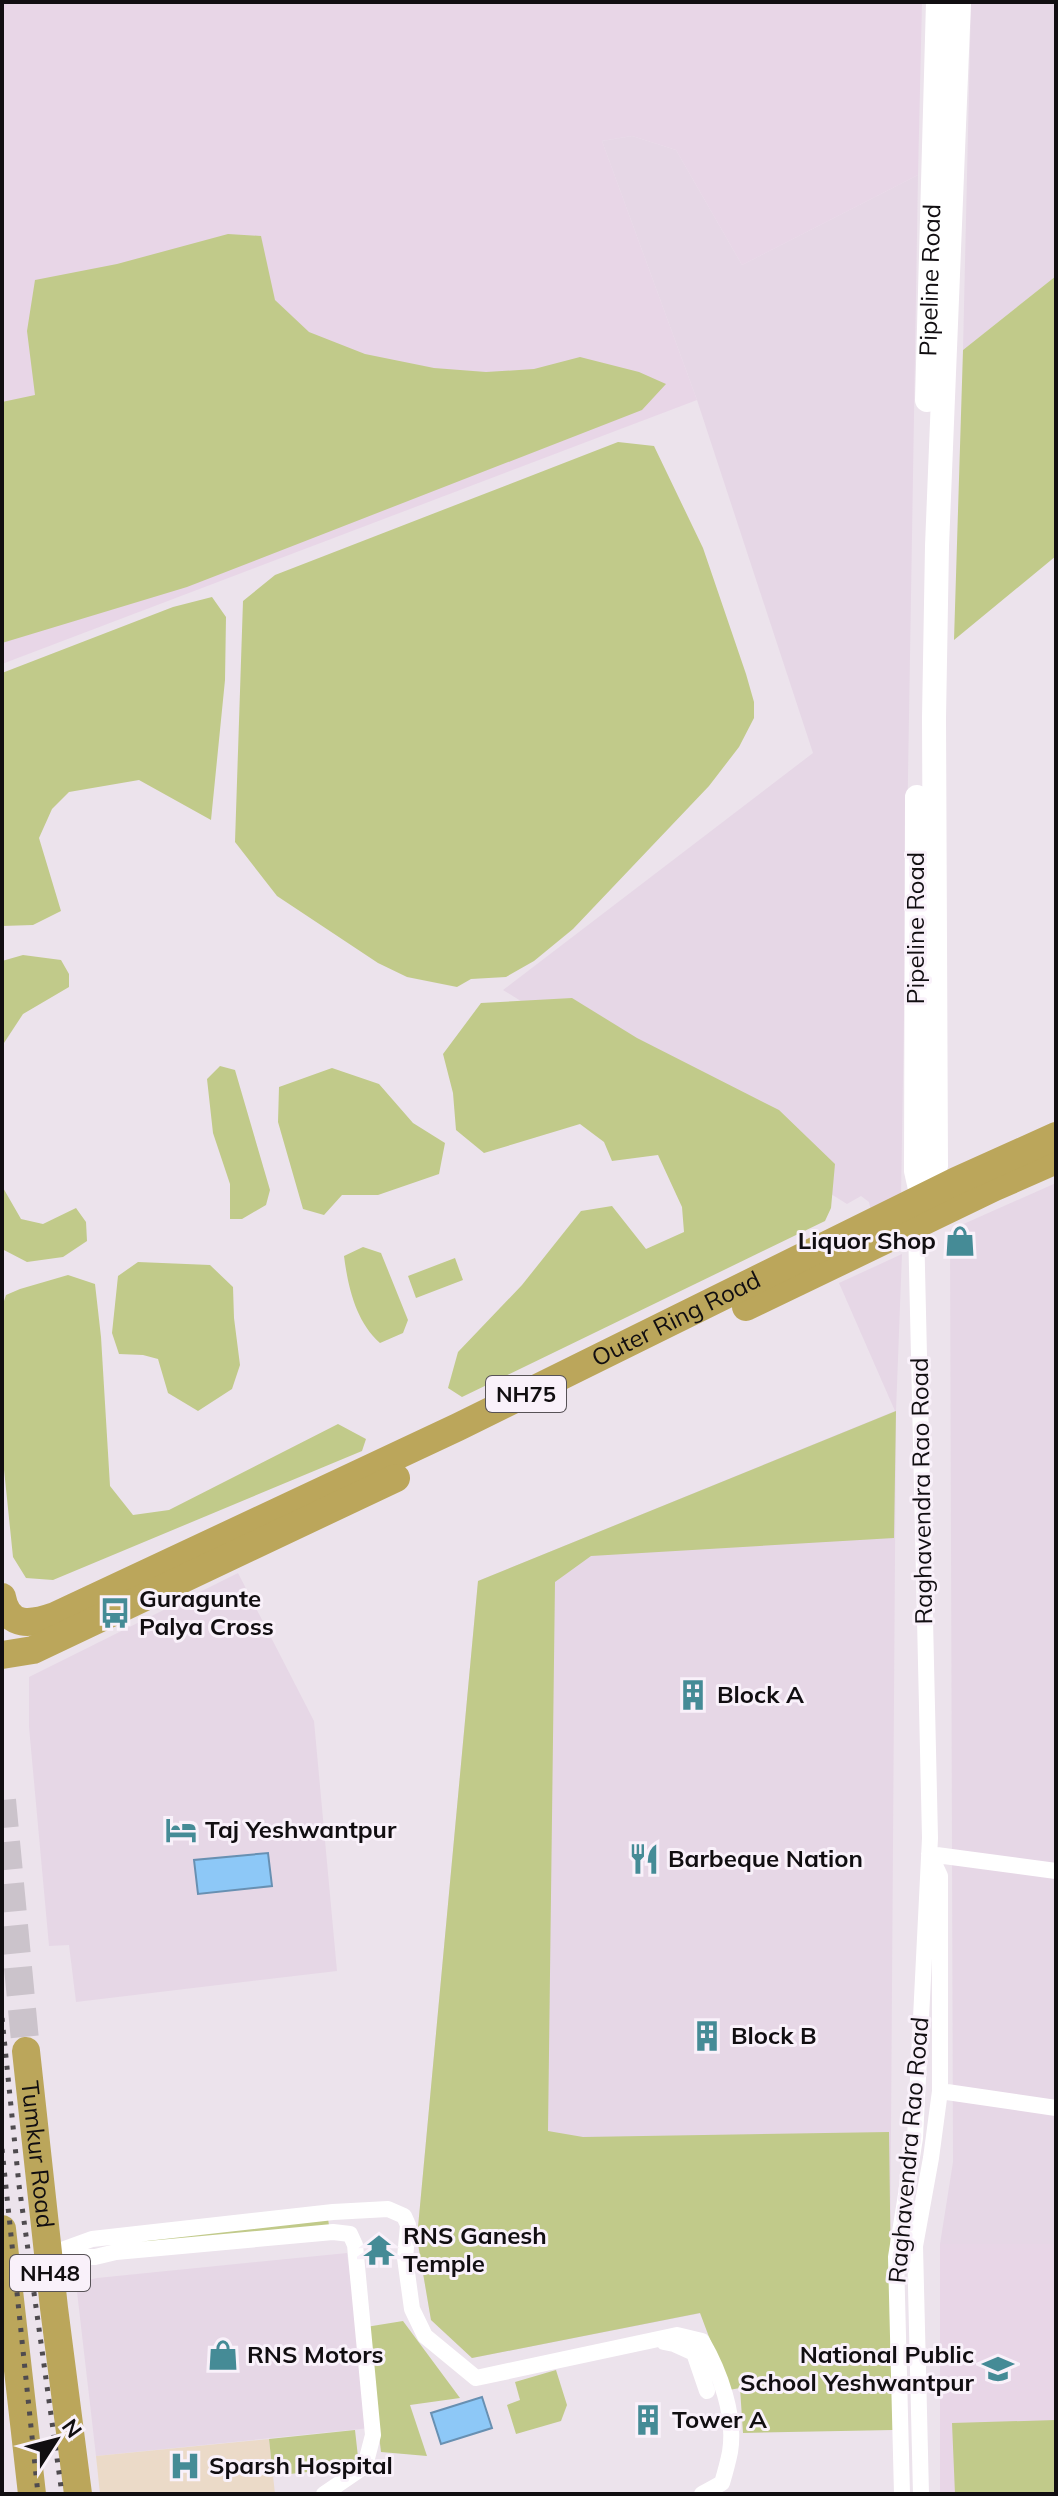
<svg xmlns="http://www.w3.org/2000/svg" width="1058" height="2496" viewBox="0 0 1058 2496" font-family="Mulish,sans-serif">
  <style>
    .built { fill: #e6d7e6 }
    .education { fill: #e8d6e7 }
    .medical { fill: #ebdac8 }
    .green { fill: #c1ca8a }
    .water { fill: #8dc8f7; stroke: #6890b2; stroke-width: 2 }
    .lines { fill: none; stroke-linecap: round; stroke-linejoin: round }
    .trunk-tunnel { stroke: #cbc3cb; stroke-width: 28; stroke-dasharray: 28 14; stroke-linecap: butt }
    .minor { stroke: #fff; stroke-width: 16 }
    .secondary { stroke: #fff; stroke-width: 24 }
    .trunk { stroke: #bba65b; stroke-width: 28 }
    .rail { stroke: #4f4b4f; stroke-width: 5; stroke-dasharray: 4 8; stroke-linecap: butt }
    .labels { text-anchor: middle; stroke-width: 6; stroke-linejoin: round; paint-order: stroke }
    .shield { fill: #f9f1fa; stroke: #575257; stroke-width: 2 }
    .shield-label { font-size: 22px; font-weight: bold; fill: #110e11 }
    .street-label { font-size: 24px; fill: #110e11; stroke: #f9f1fa }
    .poi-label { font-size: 24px; font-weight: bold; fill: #110e11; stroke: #f9f1fa; text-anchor: start }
  </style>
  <rect width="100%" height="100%" fill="#ece3ec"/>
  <!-- built -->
  <path class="built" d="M971,2H1056V276L963,350Z
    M632,136L676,150L742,265L918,175L901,1197L871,1211L869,1202L861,1196L847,1204L503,990L813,753L697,400L602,141Z
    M1056,1183V2244H940L953,2162L950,1230Z
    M902,1254L896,1411L890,2276L472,2358L431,2320L417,2238L478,1581L895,1411L839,1283Z
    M238,1573L314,1721L337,1971L76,2002L69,1945L49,1946L29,1727V1677Z
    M347,2253L370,2428L96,2456L76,2283L97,2278Z"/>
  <!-- education -->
  <path class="education" d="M2,2H922L918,175L742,265L676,150L632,136L602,141L697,400L2,664Z
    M940,2244H1056V2494H940Z"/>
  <!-- medical -->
  <path class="medical" d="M269,2439L275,2494H100L96,2456Z"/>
  <!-- green -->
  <path class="green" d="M228,234L261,236L275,300L309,332L365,354L434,368L486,372L534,369L580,357L639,372L666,384L642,410L187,587L2,643V402L35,395L27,331L35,280L117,264Z
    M1056,276V556L954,640L963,350Z
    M618,442L654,446L703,548L746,674L754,702V718L739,747L709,786L573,929L534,961L506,977L471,979L457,987L407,977L378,963L277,896L235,842L243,601L275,575Z
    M212,597L226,617L225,680L211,820L139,780L69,792L52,809L39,838L61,911L33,925L2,926V673L173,607Z
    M23,955L61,960L69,974V987L23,1014L2,1046V961Z
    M572,998L637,1038L779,1110L835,1164L831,1208L825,1221L462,1397L448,1388L458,1352L522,1285L581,1211L612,1206L646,1249L684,1232L682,1207L658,1155L612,1161L604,1142L580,1124L484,1153L456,1130L453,1093L443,1054L481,1003Z
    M220,1066L235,1070L270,1190L266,1205L242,1219H230V1184L213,1133L207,1079Z
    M332,1068L379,1084L413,1123L445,1143L439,1174L378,1195H342L324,1215L303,1209L278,1122L279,1087Z
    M2,1186L21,1219L43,1224L76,1208L86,1222L87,1241L63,1257L27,1262L2,1249Z
    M363,1247L381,1253L408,1320L403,1333L380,1343C356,1322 348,1287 344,1256Z
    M455,1258L463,1280L416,1298L408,1276Z
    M138,1262L210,1265L233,1287L234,1318L240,1365L232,1389L198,1411L168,1393L158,1359L143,1355L119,1354L112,1333L118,1276Z
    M68,1275L95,1284L101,1337L110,1486L133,1515L169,1510L338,1424L366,1439L362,1451L53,1580L26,1578L13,1557L2,1450V1307L6,1295L20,1289Z
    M896,1411L894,1538L591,1556L555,1582L548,2131L583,2137L889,2132L893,2430L743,2433L740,2388L729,2390L700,2313L472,2358L431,2320L417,2238L478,1581Z
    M328,2218L329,2226L111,2246L110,2239Z
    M403,2321L460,2398L410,2405L427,2456L381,2452L366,2327Z
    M556,2370L567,2405L561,2421L516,2434L507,2405L520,2400L515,2382Z
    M1056,2420V2494H955L952,2423Z
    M355,2430L359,2466L273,2476L269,2439Z"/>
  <!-- water -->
  <path class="water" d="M268,1853L272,1886L198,1894L194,1860Z
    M482,2397L492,2428L441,2444L431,2413Z"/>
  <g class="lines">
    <!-- trunk-tunnel -->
    <path class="trunk-tunnel" d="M2,1800L26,2051"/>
    <!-- minor -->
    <path class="minor" d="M929,1854L1056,1871
      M940,2091L1056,2108
      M48,2255L92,2239L333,2212L388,2209L404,2216L408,2225L405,2258L412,2309L425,2336L476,2378L677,2335L702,2341C720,2372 736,2416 730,2452C728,2462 725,2473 722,2483L702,2494
      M58,2256L95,2257L116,2252L333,2232L350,2234L355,2245L373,2435L365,2466L324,2494
      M664,2342L674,2344L694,2353L707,2391
      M902,2494L896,2257L915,2138L930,1838L916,1225
      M921,2494L915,2246L931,2158L940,2091V1876L930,1855"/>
    <!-- secondary -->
    <g class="secondary">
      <path id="s1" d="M927,400L938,2"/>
      <path d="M917,797L916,1171L922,1198"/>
      <path d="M922,1198L936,1166L934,718L937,546L959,2"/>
    </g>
    <!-- trunk -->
    <g class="trunk">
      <path d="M746,1307L995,1187L1056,1160"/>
      <path id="s2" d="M2,1597C8,1629 32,1624 55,1616L458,1427L956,1181L1056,1136"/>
      <path d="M2,1655L33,1650L396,1478"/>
      <path id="s3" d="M26,2051L54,2308L78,2494"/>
      <path d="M2,2229L32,2494"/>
    </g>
    <!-- rail -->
    <path class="rail" d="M2,2018L19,2185L62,2494
      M2,2149L38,2494"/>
  </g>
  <!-- icons -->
  <defs>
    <symbol id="shop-bare" viewBox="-9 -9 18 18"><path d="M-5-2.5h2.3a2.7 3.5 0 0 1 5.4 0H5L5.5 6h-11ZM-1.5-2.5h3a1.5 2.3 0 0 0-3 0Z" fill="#458b96" stroke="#f9f1fa" stroke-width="2.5" paint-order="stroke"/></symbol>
    <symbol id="bus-bare" viewBox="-9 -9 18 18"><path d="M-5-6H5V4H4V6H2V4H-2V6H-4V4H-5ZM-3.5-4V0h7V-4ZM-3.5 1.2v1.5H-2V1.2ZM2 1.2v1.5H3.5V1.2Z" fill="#458b96" stroke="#f9f1fa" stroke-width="2.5" paint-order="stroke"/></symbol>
    <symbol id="building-bare" viewBox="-9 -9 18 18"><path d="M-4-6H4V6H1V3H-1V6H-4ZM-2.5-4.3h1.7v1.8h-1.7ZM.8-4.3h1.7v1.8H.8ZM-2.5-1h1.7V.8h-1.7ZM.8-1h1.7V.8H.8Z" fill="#458b96" stroke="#f9f1fa" stroke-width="2.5" paint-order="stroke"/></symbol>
    <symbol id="hotel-bare" viewBox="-9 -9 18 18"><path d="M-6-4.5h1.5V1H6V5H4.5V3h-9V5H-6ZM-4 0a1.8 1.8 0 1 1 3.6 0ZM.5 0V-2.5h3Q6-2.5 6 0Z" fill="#458b96" stroke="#f9f1fa" stroke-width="2.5" paint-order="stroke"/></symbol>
    <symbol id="restaurant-bare" viewBox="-9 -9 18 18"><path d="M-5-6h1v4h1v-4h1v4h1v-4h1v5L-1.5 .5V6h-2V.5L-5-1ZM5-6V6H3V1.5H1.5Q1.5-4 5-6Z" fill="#458b96" stroke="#f9f1fa" stroke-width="2.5" paint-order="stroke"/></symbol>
    <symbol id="temple-bare" viewBox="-9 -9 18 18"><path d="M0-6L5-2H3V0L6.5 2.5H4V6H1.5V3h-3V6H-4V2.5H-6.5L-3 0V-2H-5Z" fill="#458b96" stroke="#f9f1fa" stroke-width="2.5" paint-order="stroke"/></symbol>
    <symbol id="school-bare" viewBox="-9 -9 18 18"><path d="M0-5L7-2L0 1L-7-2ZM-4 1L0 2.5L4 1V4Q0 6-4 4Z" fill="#458b96" stroke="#f9f1fa" stroke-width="2.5" paint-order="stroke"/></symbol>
    <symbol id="hospital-bare" viewBox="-9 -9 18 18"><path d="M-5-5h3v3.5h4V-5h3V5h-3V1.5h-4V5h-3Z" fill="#458b96" stroke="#f9f1fa" stroke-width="2.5" paint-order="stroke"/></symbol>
  </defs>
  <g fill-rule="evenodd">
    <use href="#shop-bare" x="938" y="1219" width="44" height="44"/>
    <use href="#bus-bare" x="93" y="1591" width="44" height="44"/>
    <use href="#building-bare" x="671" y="1673" width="44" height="44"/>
    <use href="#hotel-bare" x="159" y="1808" width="44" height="44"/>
    <use href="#restaurant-bare" x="622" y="1837" width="44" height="44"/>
    <use href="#building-bare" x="685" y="2014" width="44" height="44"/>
    <use href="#temple-bare" x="357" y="2228" width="44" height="44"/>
    <use href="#shop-bare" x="201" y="2333" width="44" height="44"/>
    <use href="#school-bare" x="976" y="2347" width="44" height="44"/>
    <use href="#building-bare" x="626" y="2398" width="44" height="44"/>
    <use href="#hospital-bare" x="163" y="2444" width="44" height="44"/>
  </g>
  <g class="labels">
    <!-- shield labels -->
    <g class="shield">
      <rect x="486" y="1376" width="80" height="36" rx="6"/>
      <rect x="10" y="2255" width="80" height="36" rx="6"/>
    </g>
    <g class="shield-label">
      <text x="526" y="1402">NH75</text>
      <text x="50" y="2281">NH48</text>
    </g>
    <!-- street labels -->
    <g class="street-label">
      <text dy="8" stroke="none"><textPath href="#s1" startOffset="120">Pipeline Road</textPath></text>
      <text transform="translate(916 928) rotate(-90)" y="8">Pipeline Road</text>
      <text dy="8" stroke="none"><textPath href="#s2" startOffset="756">Outer Ring Road</textPath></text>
      <text transform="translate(922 1491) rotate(-91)" y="8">Raghavendra Rao Road</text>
      <text transform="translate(909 2150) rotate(-85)" y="8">Raghavendra Rao Road</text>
      <text dy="8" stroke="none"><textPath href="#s3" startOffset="104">Tumkur Road</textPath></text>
    </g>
    <!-- poi labels -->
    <g class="poi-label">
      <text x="936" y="1249" text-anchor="end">Liquor Shop</text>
      <text x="139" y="1607">Guragunte<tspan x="139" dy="28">Palya Cross</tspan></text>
      <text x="717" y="1703">Block A</text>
      <text x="205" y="1838">Taj Yeshwantpur</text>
      <text x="668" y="1867">Barbeque Nation</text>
      <text x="731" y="2044">Block B</text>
      <text x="403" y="2244">RNS Ganesh<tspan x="403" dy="28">Temple</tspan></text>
      <text x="247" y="2363">RNS Motors</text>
      <text x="974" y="2363" text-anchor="end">National Public<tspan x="974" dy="28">School Yeshwantpur</tspan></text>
      <text x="672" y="2428">Tower A</text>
      <text x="209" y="2474">Sparsh Hospital</text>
    </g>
  </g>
  <!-- border -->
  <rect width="1058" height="2496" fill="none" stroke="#110e11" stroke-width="8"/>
  <!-- north arrow -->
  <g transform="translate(56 2440) rotate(54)" stroke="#f9f1fa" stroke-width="6" paint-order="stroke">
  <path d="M0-6L14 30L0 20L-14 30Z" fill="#110e11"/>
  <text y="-12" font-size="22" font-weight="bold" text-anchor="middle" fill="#110e11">N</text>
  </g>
</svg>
